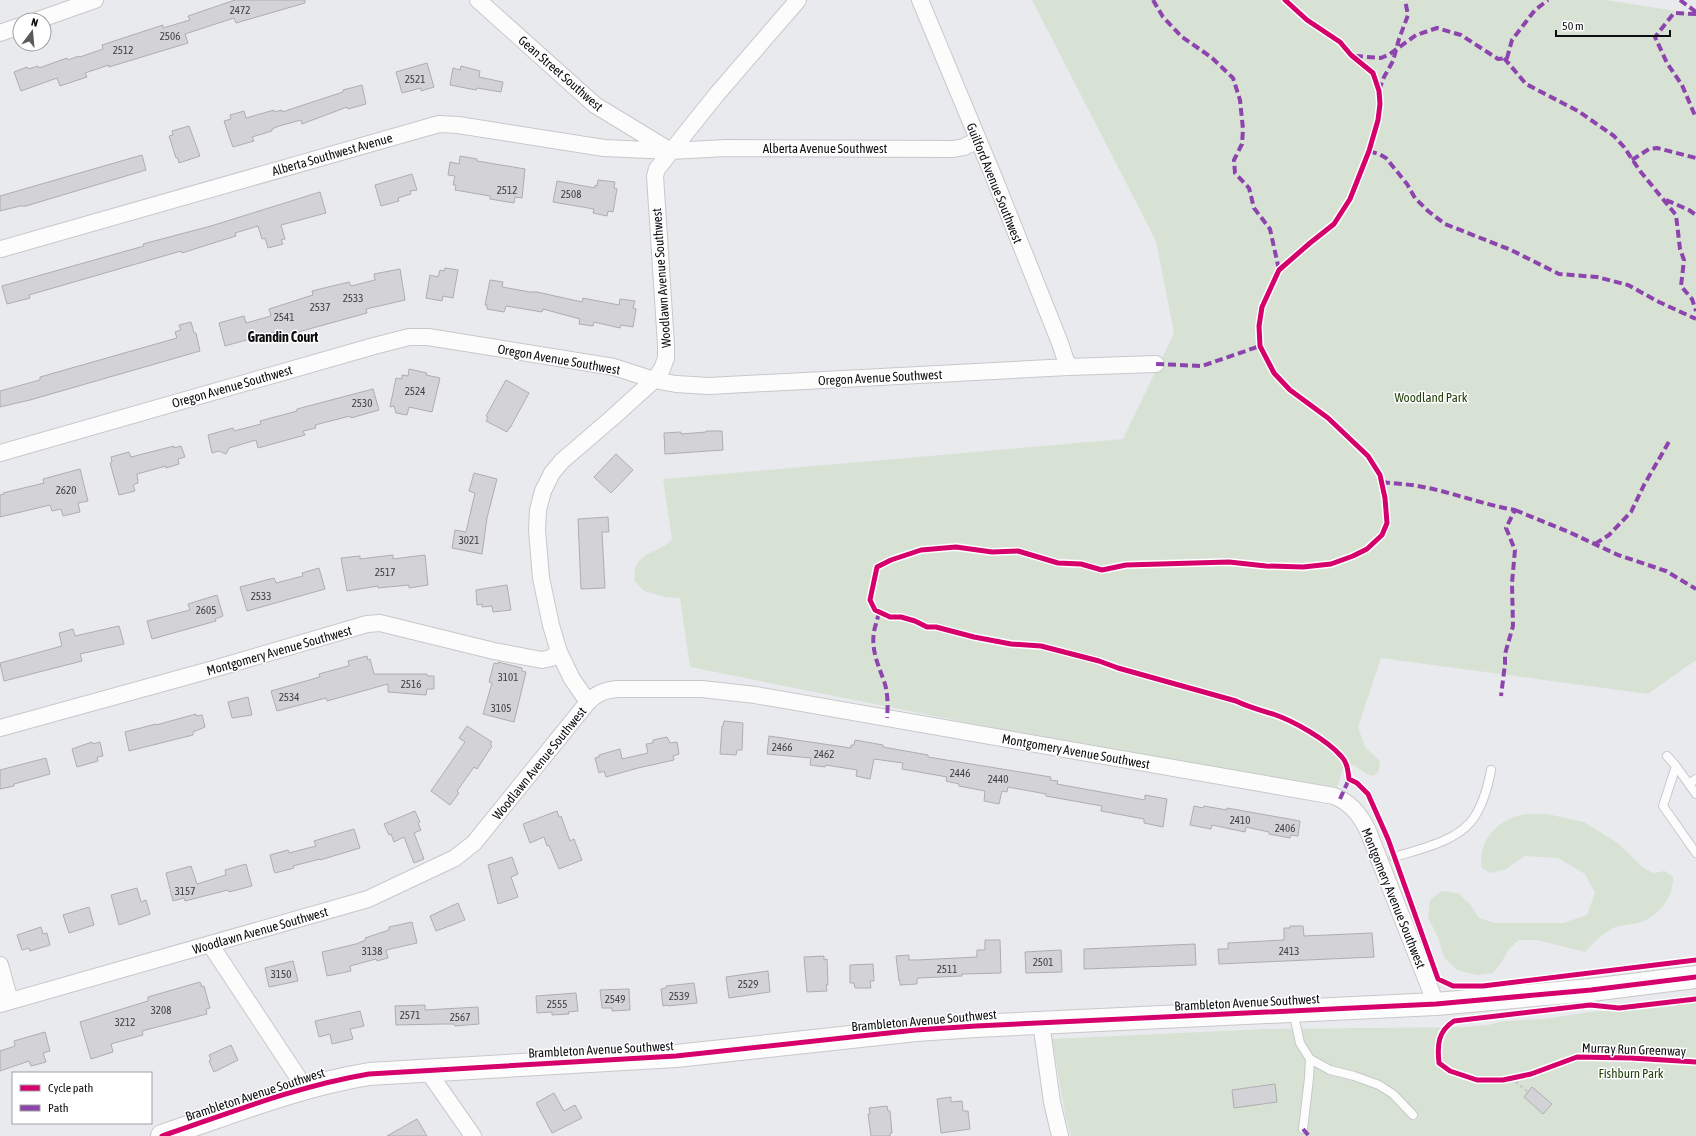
<svg xmlns="http://www.w3.org/2000/svg" width="1696" height="1136" viewBox="0 0 1696 1136" font-family="'Asap Condensed',sans-serif">
  <style>
    .green { fill: #d7e2d4 }
    .building { fill: #d3d2d6; stroke: #aeaeb0 }
    .lines { fill: none; stroke-linecap: round; stroke-linejoin: round }
    .lane-casing { stroke: #c7c8ca; stroke-width: 10 }
    .street-casing { stroke: #c7c8ca; stroke-width: 18 }
    .primary-casing { stroke: #c7c8ca; stroke-width: 24 }
    .path { stroke: #c8c8ca; stroke-width: 2.5; stroke-dasharray: 3 3; stroke-linecap: butt }
    .lane { stroke: #fcfcfc; stroke-width: 8 }
    .street { stroke: #fcfcfc; stroke-width: 16 }
    .primary { stroke: #fcfcfc; stroke-width: 22 }
    .quiet { stroke: #8e44ad; stroke-width: 4; stroke-dasharray: 8 4; stroke-linecap: butt }
    .cycleway-casing { stroke: #fff; stroke-width: 8 }
    .cycleway { stroke: #d6006c; stroke-width: 5 }
    .labels { text-anchor: middle; stroke-width: 3; stroke-linejoin: round; paint-order: stroke }
    .number-label { font-size: 11px; fill: #3e3f42 }
    .street-label { font-size: 13px; fill: #0d0e10; stroke: #fff }
    .park-label { font-size: 13px; fill: #23400c; stroke: #fff }
    .neighbourhood-label { font-size: 14px; font-weight: bold; fill: #0d0e10; stroke: #fff }
  </style>
  <rect width="100%" height="100%" fill="#e9eaee"/>
  <!-- green -->
  <path class="green" d="M1032,0H1399L1401,1L1408,0H1605L1696,14V660L1648,694L1381,658L1358,727L1365,747L1380,761L1379,771L1374,776C1361,774 1358,764 1345,763L1334,796L690,667L680,598L665,597L644,591L634,581C635,577 634,572 635,568C641,551 662,552 672,539L663,479L1123,439L1174,333L1156,241Z
    M1547,814L1584,822L1619,844L1641,866L1653,873L1665,871L1673,877C1674,896 1659,916 1641,922C1632,925 1622,924 1613,928C1602,934 1593,943 1585,952L1537,940H1519L1509,949L1501,963L1493,973L1477,975L1457,970L1444,957L1438,937L1428,918L1430,900L1441,891L1458,893L1470,904L1479,918L1495,923H1563L1587,915L1595,893L1585,874L1558,858L1525,856L1506,869L1490,873L1482,868C1477,842 1497,820 1521,815C1529,813 1539,815 1547,814Z
    M1696,1001V1136H1071L1066,1119L1052,1039L1265,1029L1468,1027L1488,1025L1505,1021L1544,1019L1590,1012L1648,1008Z"/>
  <!-- building -->
  <path class="building" d="M235,0H305V3L236,23L234,18L185,34L188,43L109,67V65L85,73L87,77L60,86L57,78L21,91L14,72L27,67L28,69L38,66L39,68L67,58L68,60L79,56L80,57L103,49L102,45L163,25V28L190,20L188,16Z
    M427,63L434,87L421,91V88L402,93L396,72Z
    M461,66L480,71L479,77L503,82L501,92L477,88L476,90L450,85L453,68L460,70Z
    M362,85L366,104L348,109L347,107L302,124L301,120L279,126L272,129V131L252,137L254,141L233,147L231,142L224,121L231,119L230,115L244,111L246,118L274,110V112L282,110V112L343,92V90Z
    M189,126L200,156L179,163L178,158H176L169,136L173,135L172,131Z
    M142,155L146,170L26,206H20L0,211V196Z
    M460,156L477,159V161L525,169L522,198L515,197L514,203L490,199V196L455,190L456,185H453L455,176L448,175L450,162L459,164Z
    M412,174L417,190L410,191L411,194L398,198L399,201L381,206L375,185Z
    M598,180L615,182L614,188L617,189L613,212L608,211L607,216L593,213L594,209L553,202L557,181L595,188V185L597,186Z
    M320,192L326,213L281,225L285,239L281,240L283,244L268,248L265,238L262,239L258,226L235,233L236,236L204,246L182,253L181,251L29,295L30,298L7,304L2,286L144,246L143,244L211,226Z
    M445,268L458,270L453,298L443,296L442,301L426,298L430,275L438,277L440,270L444,271Z
    M400,269L405,300L366,309L367,313L280,337L278,331L225,346L219,323L244,316L246,323L271,316L269,309L313,295L312,291L349,282L351,286L375,280L374,274Z
    M490,280L503,282L502,287L530,292H537L582,302L583,298L619,305L620,299L635,301L633,308L636,309L633,327L621,325L620,328L594,322L593,326L579,324L580,319L543,309L542,312L506,306L504,312L487,309V305H485Z
    M191,322L194,333H196L200,351L30,400L0,407V391L40,380V377L177,338L175,332L181,330L179,325Z
    M409,369L427,373L426,375L440,378L432,412L409,407L407,415L396,413L394,406L390,407L396,378L402,379V375L408,376Z
    M506,380L529,393L510,428H509L507,432L486,421L488,417L486,416Z
    M373,389L379,410L351,418L350,416L315,425L316,428L303,431L305,435L258,448L256,440L229,448L226,454L219,451L212,453L208,435L233,428L234,431L261,424L260,421L297,411V409Z
    M706,431H722L723,450L665,454L664,433L681,432V434L706,432Z
    M174,446V448L181,446L185,457L178,459L179,464L166,468V466L137,474L138,483L133,485L135,491L119,495L110,463L112,462L111,457L129,452L131,457Z
    M616,454L633,470L611,493L594,477Z
    M80,469L88,501L78,503L80,512L63,516L61,509L52,511L50,505L0,517V495L4,494L3,493L44,483L43,479Z
    M474,473L497,479L487,518L482,554L452,548L455,530L466,532L475,493L469,491Z
    M608,517L609,532H602L605,588L581,589L578,519Z
    M393,555V559L425,555L428,585L409,588V585L378,588V586L347,591L341,558L360,556V559Z
    M319,568L325,589L247,611L240,587L274,578L276,583L303,576L302,573Z
    M507,585L511,610L493,612L492,606L482,607V604L477,605L476,590Z
    M217,595L223,616L215,619L216,621L152,639L147,621L190,610L188,604Z
    M119,626L124,644L80,654L82,661L4,681L0,663L62,646L59,633L73,629L75,636Z
    M367,656L368,660L370,659L374,674H427V676H434V689H427L426,695L388,692V684L327,701L326,698L277,711L271,691L320,677L319,674L348,666H349L348,661Z
    M498,662L522,668V671L526,672L514,722L483,714L492,683L489,682L494,663L498,664Z
    M248,697L252,715L232,718L228,702Z
    M196,714V716L202,715L205,727L193,732V735L129,751L125,732L156,724V725Z
    M724,721L743,723L742,750H737L736,755L720,754L722,726H723Z
    M467,726L492,742L490,744L492,746L477,769L474,767L457,791L459,793L450,805L431,791L465,742L459,738Z
    M769,736L851,748V745H854L855,740L883,745V747L928,755V757L1051,777L1050,780L1058,781L1057,784L1145,800V795L1167,799L1163,827L1144,823V819L1101,811L1102,806L1046,796V794L1008,787L1007,792L1002,791L999,804L984,801L985,791L959,786V784L946,781L947,777L902,769L903,763L874,759L870,779L856,776L857,770L826,765L825,767L810,765L811,758L767,754Z
    M667,737L670,743L677,742L679,754L673,756L674,760L638,768L606,777L604,771L599,773L595,758L599,757V755L620,749L622,759L648,753L646,744L653,743V740Z
    M92,742L93,744L100,742L103,756L97,757L98,761L77,767L72,749Z
    M46,758L50,774L14,784V786L0,789V770Z
    M1194,806L1203,808L1204,806L1227,810V808L1300,821L1298,836L1291,835L1290,838L1269,834V832L1246,827L1245,832L1212,825L1211,829L1190,825Z
    M415,811L420,822L418,823L421,830L414,833L424,859L414,863L404,837L394,842L391,834L389,835L384,824Z
    M557,811L559,817L561,816L570,841L574,839L582,860L559,869L551,850L549,845L547,846L544,837L530,843L523,824Z
    M354,829L360,848L320,860V859L293,866L294,868L275,873L274,871L270,855L288,850L289,853L316,846L314,841Z
    M512,857L518,874L511,877L518,897L498,904L488,865Z
    M246,864L252,886L229,892L228,890L185,901L184,898L173,901L166,873L191,866L197,884L226,875L225,870Z
    M137,888L141,902L146,900L150,914L119,925L111,895Z
    M458,903L465,920L436,931L430,916Z
    M89,907L94,925L69,933L63,915Z
    M412,922L417,943L386,950L388,958L377,961L376,959L350,966L351,971L327,976L322,952L356,944L366,940L365,938L389,930V927Z
    M1290,926H1303L1304,936L1372,933L1374,957L1219,964L1218,949H1228V943L1284,940V928H1290Z
    M41,927L43,934L47,933L50,945L30,951L29,948L22,950L17,935Z
    M985,940H1000L1001,973L962,974V976L918,978L917,979V984L900,985V980L899,981L896,956L909,955V960H917L977,957V950H985Z
    M1195,944L1196,965L1084,969V949Z
    M1061,950L1062,972L1026,973L1025,952Z
    M824,956V960L827,959L828,985H826L827,991L807,992L804,957Z
    M293,961L298,981L269,987L265,968Z
    M873,964L874,981H870L871,988H855L854,983H850V965Z
    M768,971L770,992L729,998L726,977Z
    M200,982L202,987L204,986L210,1008L206,1009L207,1014L142,1031L143,1035L111,1044L113,1052L91,1059L80,1022L148,1001V997Z
    M694,983L697,1003L668,1006V1005L663,1006L661,989L666,988V986Z
    M629,989L630,1010L612,1011V1008H602L600,990Z
    M576,993L578,1011L568,1012L569,1014L552,1015V1012L537,1013L536,996Z
    M425,1005V1010L478,1007L479,1024L455,1026L454,1024H442L396,1025L395,1006Z
    M360,1011L364,1026L350,1029L353,1039L332,1044L330,1034L319,1037L315,1021Z
    M45,1032L50,1051L43,1053L46,1062L31,1066L29,1061L0,1071V1051L15,1046L14,1041Z
    M231,1045L238,1060L214,1072L209,1061L211,1060L209,1055Z
    M1275,1084L1277,1102L1234,1108L1232,1090Z
    M1532,1087L1552,1104L1543,1114L1524,1097Z
    M554,1093L564,1111L575,1105L582,1118L552,1133L536,1103Z
    M951,1097V1102L962,1101L963,1111H968L970,1129L941,1133L937,1099Z
    M887,1106L888,1111H890L892,1133H890V1136H871L868,1114H870L869,1108Z
    M417,1119L427,1136H387Z"/>
  <g class="lines">
    <defs>
      <path id="lane" d="M1667,756L1676,766L1663,806L1696,853
        M1676,766L1696,794
        M1689,784L1696,779
        M1394,857C1420,849 1460,841 1475,816C1484,802 1488,786 1491,770
        M1293,1011L1300,1043L1310,1059L1309,1078L1303,1129
        M1310,1059L1330,1070L1354,1076L1379,1085L1393,1094L1413,1115"/>
      <path id="street" d="M478,0L595,105L669,150
        M920,0L995,180L1060,343L1068,367
        M38,20L95,0
        M0,33L20,26
        M1,249L439,124L458,125L604,148L671,151L726,148L953,149L964,147L978,140
        M0,453L374,346L409,337H428L614,367L654,380L676,384L709,386L1068,367L1156,364
        M588,702L572,679L559,652L551,625L541,578L537,530L538,510L543,491L552,473L562,461L612,418L654,380L662,369L666,358V345L655,176L657,169L717,94L798,0
        M0,728L210,670L367,624L380,623L494,651L542,660L551,658L559,652
        M210,944L305,1088
        M0,965L10,1001
        M0,1004L368,899L455,858L474,843L588,702C597,693 605,690 618,689H702L755,695L1334,796C1350,802 1361,816 1368,831L1436,1004
        M1041,1022L1052,1102L1060,1136
        M427,1070L473,1136"/>
      <path id="primary" d="M162,1136C230,1113 297,1086 369,1074L676,1056L916,1030L976,1026L1436,1004L1591,990L1696,977"/>
    </defs>
    <!-- lane casing -->
    <use href="#lane" class="lane-casing"/>
    <!-- street casing -->
    <use href="#street" class="street-casing"/>
    <!-- primary casing -->
    <use href="#primary" class="primary-casing"/>
    <!-- path -->
    <path class="path" d="M1347,766L1349,779
      M1511,1078L1528,1092"/>
    <!-- lane -->
    <use href="#lane" class="lane"/>
    <!-- street -->
    <use href="#street" class="street"/>
    <!-- primary -->
    <use href="#primary" class="primary"/>
    <!-- quiet -->
    <path class="quiet" d="M1153,0L1163,17L1182,37L1211,57L1233,78L1240,100L1243,129L1242,144L1234,160L1235,173L1249,188L1254,208L1270,229L1279,270
      M1680,0L1696,12
      M1696,14L1674,13L1655,37L1667,63L1682,85L1696,118
      M1355,56L1381,58L1390,54L1416,35L1437,28L1461,35L1498,59L1507,58L1512,40L1535,10L1548,0
      M1504,58L1526,84L1578,111L1614,136L1624,147L1640,171L1676,215L1680,249L1684,260L1681,286L1692,299L1696,311
      M1379,90L1384,77L1393,61L1399,39L1408,15L1405,0
      M1369,151L1379,154L1386,158L1407,184L1415,198L1428,211L1445,224L1511,250L1559,274L1597,277L1628,285L1659,302L1696,319
      M1632,160L1649,149L1657,148L1696,158
      M1666,200L1689,210L1696,215
      M1156,364L1202,366L1260,346
      M1382,482C1397,484 1412,484 1428,488C1457,494 1485,505 1515,510L1506,528L1515,550L1512,583L1513,626L1505,654V664L1501,696
      M1515,510L1569,532L1618,555L1666,571L1696,589
      M1595,544L1609,535L1631,512L1644,485L1670,440
      M880,612C877,617 877,622 875,627C870,647 877,662 884,681C888,692 888,707 887,718
      M1340,799L1349,779
      M1303,1129L1309,1136"/>
    <defs>
      <path id="cycleway" d="M1285,0L1307,20L1340,42L1351,55L1373,73L1379,91L1380,104L1378,120L1369,151L1350,199L1334,224L1310,243L1279,270L1262,307L1259,326L1260,346L1274,373L1290,390L1328,418L1368,456L1380,475L1385,498L1387,523L1382,535L1367,549L1353,556L1331,564L1303,567L1266,566L1229,562L1126,565L1102,570L1081,564L1058,563L1018,551L992,552L956,547L921,550L891,560L877,567L870,600L875,610L890,617H901L915,621L927,627H936L974,637L1011,644L1041,646L1099,661L1118,668L1236,701C1248,707 1260,710 1273,714C1294,721 1327,740 1341,756C1347,762 1348,770 1349,779L1357,783L1368,794L1388,839L1438,979L1453,986H1483L1696,960
        M1696,999L1619,1008L1590,1005L1454,1021C1438,1031 1437,1045 1439,1063L1450,1071L1477,1080H1503L1531,1074L1577,1057L1631,1058L1696,1062
        M162,1136C230,1113 297,1086 369,1074L676,1056L916,1030L976,1026L1436,1004L1591,990L1696,977"/>
    </defs>
    <!-- cycleway casing -->
    <use href="#cycleway" class="cycleway-casing"/>
    <!-- cycleway -->
    <use href="#cycleway" class="cycleway"/>
  </g>
  <g class="labels">
    <!-- number labels -->
    <g class="number-label">
      <text x="240" y="14">2472</text>
      <text x="170" y="40">2506</text>
      <text x="123" y="54">2512</text>
      <text x="415" y="83">2521</text>
      <text x="507" y="194">2512</text>
      <text x="571" y="198">2508</text>
      <text x="353" y="302">2533</text>
      <text x="320" y="311">2537</text>
      <text x="284" y="321">2541</text>
      <text x="415" y="395">2524</text>
      <text x="362" y="407">2530</text>
      <text x="66" y="494">2620</text>
      <text x="469" y="544">3021</text>
      <text x="385" y="576">2517</text>
      <text x="261" y="600">2533</text>
      <text x="206" y="614">2605</text>
      <text x="508" y="681">3101</text>
      <text x="411" y="688">2516</text>
      <text x="289" y="701">2534</text>
      <text x="501" y="712">3105</text>
      <text x="782" y="751">2466</text>
      <text x="824" y="758">2462</text>
      <text x="960" y="777">2446</text>
      <text x="998" y="783">2440</text>
      <text x="1240" y="824">2410</text>
      <text x="1285" y="832">2406</text>
      <text x="185" y="895">3157</text>
      <text x="372" y="955">3138</text>
      <text x="1289" y="955">2413</text>
      <text x="1043" y="966">2501</text>
      <text x="947" y="973">2511</text>
      <text x="281" y="978">3150</text>
      <text x="748" y="988">2529</text>
      <text x="679" y="1000">2539</text>
      <text x="615" y="1003">2549</text>
      <text x="557" y="1008">2555</text>
      <text x="161" y="1014">3208</text>
      <text x="410" y="1019">2571</text>
      <text x="460" y="1021">2567</text>
      <text x="125" y="1026">3212</text>
    </g>
    <!-- street labels -->
    <g class="street-label">
      <text transform="translate(561 73) rotate(41)" y="5">Gean Street Southwest</text>
      <text x="825" y="153">Alberta Avenue Southwest</text>
      <text transform="translate(332 154) rotate(-16)" y="5">Alberta Southwest Avenue</text>
      <text transform="translate(995 183) rotate(68)" y="5">Guilford Avenue Southwest</text>
      <text transform="translate(661 278) rotate(-94)" y="5">Woodlawn Avenue Southwest</text>
      <text transform="translate(559 359) rotate(10)" y="5">Oregon Avenue Southwest</text>
      <text transform="translate(880 377) rotate(-3)" y="5">Oregon Avenue Southwest</text>
      <text transform="translate(232 386) rotate(-16)" y="5">Oregon Avenue Southwest</text>
      <text transform="translate(279 650) rotate(-16)" y="5">Montgomery Avenue Southwest</text>
      <text transform="translate(1076 751) rotate(10)" y="5">Montgomery Avenue Southwest</text>
      <text transform="translate(539 763) rotate(-51)" y="5">Woodlawn Avenue Southwest</text>
      <text transform="translate(1394 898) rotate(68)" y="5">Montgomery Avenue Southwest</text>
      <text transform="translate(260 930) rotate(-16)" y="5">Woodlawn Avenue Southwest</text>
      <text transform="translate(1247 1002) rotate(-3)" y="5">Brambleton Avenue Southwest</text>
      <text transform="translate(924 1020) rotate(-5)" y="5">Brambleton Avenue Southwest</text>
      <text transform="translate(601 1049) rotate(-3)" y="5">Brambleton Avenue Southwest</text>
      <text transform="translate(1634 1049) rotate(2)" y="5">Murray Run Greenway</text>
      <text transform="translate(255 1094) rotate(-18)" y="5">Brambleton Avenue Southwest</text>
    </g>
    <!-- park labels -->
    <g class="park-label">
      <text x="1431" y="402">Woodland Park</text>
      <text x="1631" y="1078">Fishburn Park</text>
    </g>
    <!-- neighbourhood labels -->
    <g class="neighbourhood-label">
      <text x="283" y="342">Grandin Court</text>
    </g>
  </g>
  <!-- legend -->
  <rect x="12" y="1072" width="140" height="52" fill="#ffffff" stroke="#9e9f9f"/>
  <rect x="20" y="1085" width="20" height="6" fill="#d6006c" stroke="#9e9f9f"/>
  <text x="48" y="1092" font-size="12" fill="#0d0e10">Cycle path</text>
  <rect x="20" y="1105" width="20" height="6" fill="#8e44ad" stroke="#9e9f9f"/>
  <text x="48" y="1112" font-size="12" fill="#0d0e10">Path</text>
  <!-- north arrow -->
  <g transform="translate(32 32) rotate(16)"><circle r="19" fill="#ffffff" stroke="#9e9f9f"/>
  <path d="M0-3L7 15L0 10L-7 15Z" fill="#5a5b5e"/>
  <text y="-6" font-size="11" font-weight="bold" text-anchor="middle" fill="#0d0e10">N</text>
  </g>
  <!-- scale -->
  <path d="M1556 30v6h114v-6" fill="none" stroke="#0d0e10" stroke-width="2"/>
  <text x="1562" y="30" font-size="12" fill="#0d0e10" stroke="#ffffff" stroke-width="3" paint-order="stroke">50 m</text>
</svg>
